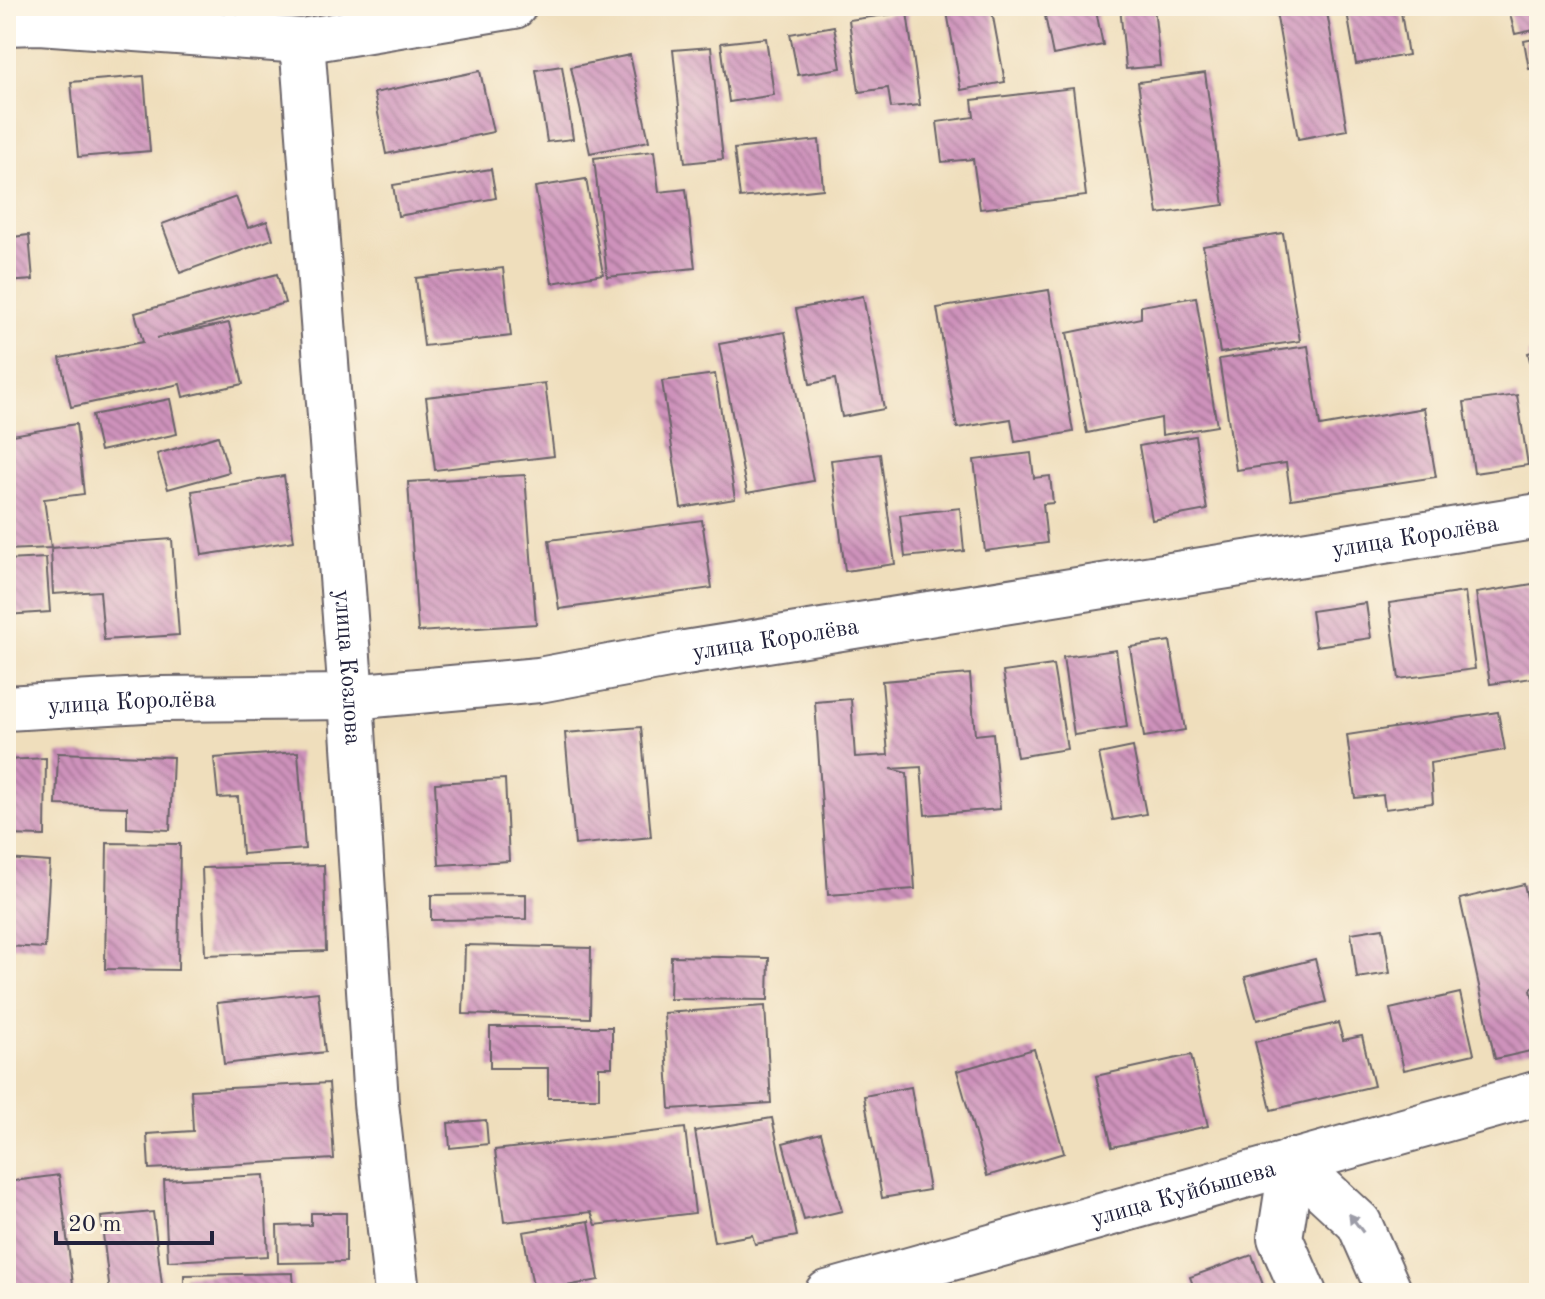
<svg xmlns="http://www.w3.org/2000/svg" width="1545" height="1299" viewBox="0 0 1545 1299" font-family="'Old Standard TT',serif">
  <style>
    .building { fill: url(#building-back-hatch) }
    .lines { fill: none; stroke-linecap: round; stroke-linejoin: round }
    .minor-casing { stroke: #6a6468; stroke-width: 48 }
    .minor { stroke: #fff; stroke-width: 44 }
    .oneway { fill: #9c9ca7 }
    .labels { text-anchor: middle; stroke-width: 7; stroke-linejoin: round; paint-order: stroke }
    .street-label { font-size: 24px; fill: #22223b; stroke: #fcf5e5 }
  </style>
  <defs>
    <pattern id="building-back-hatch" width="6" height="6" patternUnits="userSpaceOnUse" patternTransform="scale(2)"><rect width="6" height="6" fill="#ce92bb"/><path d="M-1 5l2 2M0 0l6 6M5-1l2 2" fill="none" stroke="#a77799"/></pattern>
  </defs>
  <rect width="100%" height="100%" fill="#fcf5e5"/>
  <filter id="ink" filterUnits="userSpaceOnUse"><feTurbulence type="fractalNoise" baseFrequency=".0125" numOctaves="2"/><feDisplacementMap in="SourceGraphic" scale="16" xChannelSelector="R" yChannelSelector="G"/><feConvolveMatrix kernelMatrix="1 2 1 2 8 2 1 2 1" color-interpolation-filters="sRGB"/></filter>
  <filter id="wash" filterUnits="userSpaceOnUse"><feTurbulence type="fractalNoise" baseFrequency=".006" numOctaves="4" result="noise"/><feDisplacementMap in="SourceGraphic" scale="32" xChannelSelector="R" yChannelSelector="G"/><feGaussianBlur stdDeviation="1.8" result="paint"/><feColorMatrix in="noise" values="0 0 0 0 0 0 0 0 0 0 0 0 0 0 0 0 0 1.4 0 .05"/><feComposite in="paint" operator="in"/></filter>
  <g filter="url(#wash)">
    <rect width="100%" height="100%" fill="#efdebc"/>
    <g id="blocks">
      <!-- building -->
      <path class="building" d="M982,6H991L1005,82L961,90L947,12Z
        M1043,6H1095L1103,45L1053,55Z
        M1120,6H1154L1160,66L1126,69Z
        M1275,6H1326L1347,130L1298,139Z
        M1346,6H1400L1408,55L1356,64Z
        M1508,6H1539V29L1515,34Z
        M907,12L920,105L891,108L888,88L859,92L849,20Z
        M834,26L841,68L798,75L790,34Z
        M766,38L774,95L729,102L721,43Z
        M1539,38V67L1529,69L1524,41Z
        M711,47L723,159L685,163L673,50Z
        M630,55L649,141L590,153L571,67Z
        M562,66L573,139L547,142L536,70Z
        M480,71L493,132L386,154L374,93Z
        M1205,73L1224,205L1158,214L1138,82Z
        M144,76L150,151L78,157L71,82Z
        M1073,88L1086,196L980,209L973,159L942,162L937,122L974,117L972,100Z
        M819,140L823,189L740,198L734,149Z
        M654,151L659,192L686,189L695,268L607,277L594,158Z
        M491,169L496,198L398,216L393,185Z
        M586,179L603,274L552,283L535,187Z
        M236,197L248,228L267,221L273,239L180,273L162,224Z
        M1283,233L1300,341L1220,353L1203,246Z
        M29,235L33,280L6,282V238Z
        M503,268L511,336L424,346L416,278Z
        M277,274L285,303L157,338L229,323L243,384L183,397L180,384L71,407L60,358L143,342L135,313Z
        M1049,290L1073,432L1015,442L1011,419L957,428L937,308Z
        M863,296L884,409L842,417L835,379L810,384L796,309Z
        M1196,297L1217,426L1162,435L1161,418L1087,433L1067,333L1141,318V306Z
        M785,332L813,481L747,493L719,344Z
        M1308,346L1320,426L1424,408L1436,477L1291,499L1286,463L1236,470L1219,359Z
        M1539,350V393H1538L1528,353Z
        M715,374L735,499L681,508L662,381Z
        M545,383L554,456L435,470L426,397Z
        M1517,395L1528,465L1474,473L1464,402Z
        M170,399L177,434L100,451L92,415Z
        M76,424L84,494L44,499L51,548L6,550V436Z
        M218,436L229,472L168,489L157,454Z
        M1195,436L1207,510L1152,520L1139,446Z
        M1031,453L1034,478L1050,476L1053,503L1043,504L1047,543L985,551L974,460Z
        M880,454L895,564L845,571L831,460Z
        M525,475L536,624L418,632L408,482Z
        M284,476L294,541L202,555L192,491Z
        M960,508L964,551L905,557L900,515Z
        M702,520L712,588L559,609L549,540Z
        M172,539L179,635L104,640L100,591L53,594L51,548Z
        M46,558L50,612L6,615V560Z
        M1539,583V677L1490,684L1476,593Z
        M1465,592L1475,669L1399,679L1389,603Z
        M1366,603L1371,638L1316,646L1311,611Z
        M1170,641L1185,730L1144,737L1130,647Z
        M1116,650L1127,727L1074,735L1063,657Z
        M1053,665L1067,749L1017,757L1003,672Z
        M970,674L975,735L993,733L1000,809L925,815L921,767L890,769L907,773L915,889L828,895L815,702L851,699L855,757L888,755L882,681Z
        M1498,712L1505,750L1430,763L1433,803L1385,809L1383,795L1355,798L1347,735Z
        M641,727L651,837L575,845L565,733Z
        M1133,747L1146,814L1113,820L1099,754Z
        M298,752L305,849L242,854L238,797L218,798L214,758Z
        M58,753L173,757L170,830L127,828V807L56,805Z
        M46,758L45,836L6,835V760Z
        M505,779L509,861L439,865L435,783Z
        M107,843L180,844L178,970L105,969Z
        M6,859L50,862L45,948L6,946Z
        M324,865L326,951L205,955L202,868Z
        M1524,884L1539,951V980L1531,990L1539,1027V1049L1495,1059L1460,899Z
        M526,894V919L431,920V895Z
        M1383,928L1390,973L1357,978L1351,933Z
        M465,945L591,948L590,1018L463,1014Z
        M671,956L769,958L768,1000L670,999Z
        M1315,959L1326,1002L1257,1020L1245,977Z
        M318,992L325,1052L224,1064L217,1003Z
        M1460,993L1474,1054L1404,1070L1390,1009Z
        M765,1006L771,1103L670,1109L664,1013Z
        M1338,1023L1343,1040L1362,1036L1374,1086L1271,1110L1255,1042Z
        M490,1027H612V1067H599V1098H548V1068H490Z
        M1034,1049L1064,1153L987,1176L957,1071Z
        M1191,1055L1208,1126L1112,1147L1096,1076Z
        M329,1083L334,1159L149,1169L147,1134L193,1131L191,1090Z
        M911,1087L929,1190L882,1198L864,1096Z
        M772,1118L797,1236L755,1244L752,1235L714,1242L695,1131Z
        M486,1120L488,1144L450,1148L448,1123Z
        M685,1128L695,1213L596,1225L591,1212L504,1222L495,1150Z
        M821,1133L842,1211L804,1220L783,1143Z
        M59,1175L74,1292L6,1293V1182Z
        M264,1175L268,1256L168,1261L164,1180Z
        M153,1212L163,1293H110L101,1217Z
        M311,1213H346V1262L278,1263L277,1226L311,1225Z
        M589,1221L599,1280L534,1292L523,1232Z
        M1252,1255L1266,1293H1196L1190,1277Z
        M293,1273L294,1293H184V1275Z"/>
    </g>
  </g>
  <g filter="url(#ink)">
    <use href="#blocks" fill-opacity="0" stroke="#6a6468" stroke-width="2"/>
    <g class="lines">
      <defs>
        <g id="minor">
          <path d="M6,23L39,22L302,41L514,6"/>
          <path id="s1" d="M302,41L351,697L376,1103L397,1293"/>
          <path id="s2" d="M6,708L161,699L351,697L539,680L679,654L1539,516"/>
          <path d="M1292,1161L1359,1223L1390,1293"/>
          <path d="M1292,1161L1280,1238L1304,1293"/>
          <path id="s3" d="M827,1293L1539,1093"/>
        </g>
      </defs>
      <!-- minor casing -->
      <use href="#minor" class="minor-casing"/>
      <!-- minor -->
      <use href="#minor" class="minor"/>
    </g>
    <!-- one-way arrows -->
    <defs><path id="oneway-solid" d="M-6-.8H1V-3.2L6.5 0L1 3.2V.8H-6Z" transform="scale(2)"/></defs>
    <use class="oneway" href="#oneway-solid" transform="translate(1356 1223) rotate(-127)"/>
  </g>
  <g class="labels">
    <!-- street labels -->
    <g class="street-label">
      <text dy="8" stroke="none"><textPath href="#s2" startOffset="1422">улица Королёва</textPath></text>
      <text dy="8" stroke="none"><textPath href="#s2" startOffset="774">улица Королёва</textPath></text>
      <text dy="8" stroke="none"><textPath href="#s1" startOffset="628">улица Козлова</textPath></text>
      <text dy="8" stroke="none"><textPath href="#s2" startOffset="126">улица Королёва</textPath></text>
      <text dy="8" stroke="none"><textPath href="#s3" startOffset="370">улица Куйбышева</textPath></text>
    </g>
  </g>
  <!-- margin -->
  <rect width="1545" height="1299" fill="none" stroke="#fcf5e5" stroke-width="32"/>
  <!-- scale -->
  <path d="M56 1231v12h156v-12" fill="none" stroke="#22223b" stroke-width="4"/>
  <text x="68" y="1231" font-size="24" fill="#22223b" stroke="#fcf5e5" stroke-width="6" paint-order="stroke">20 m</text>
</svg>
